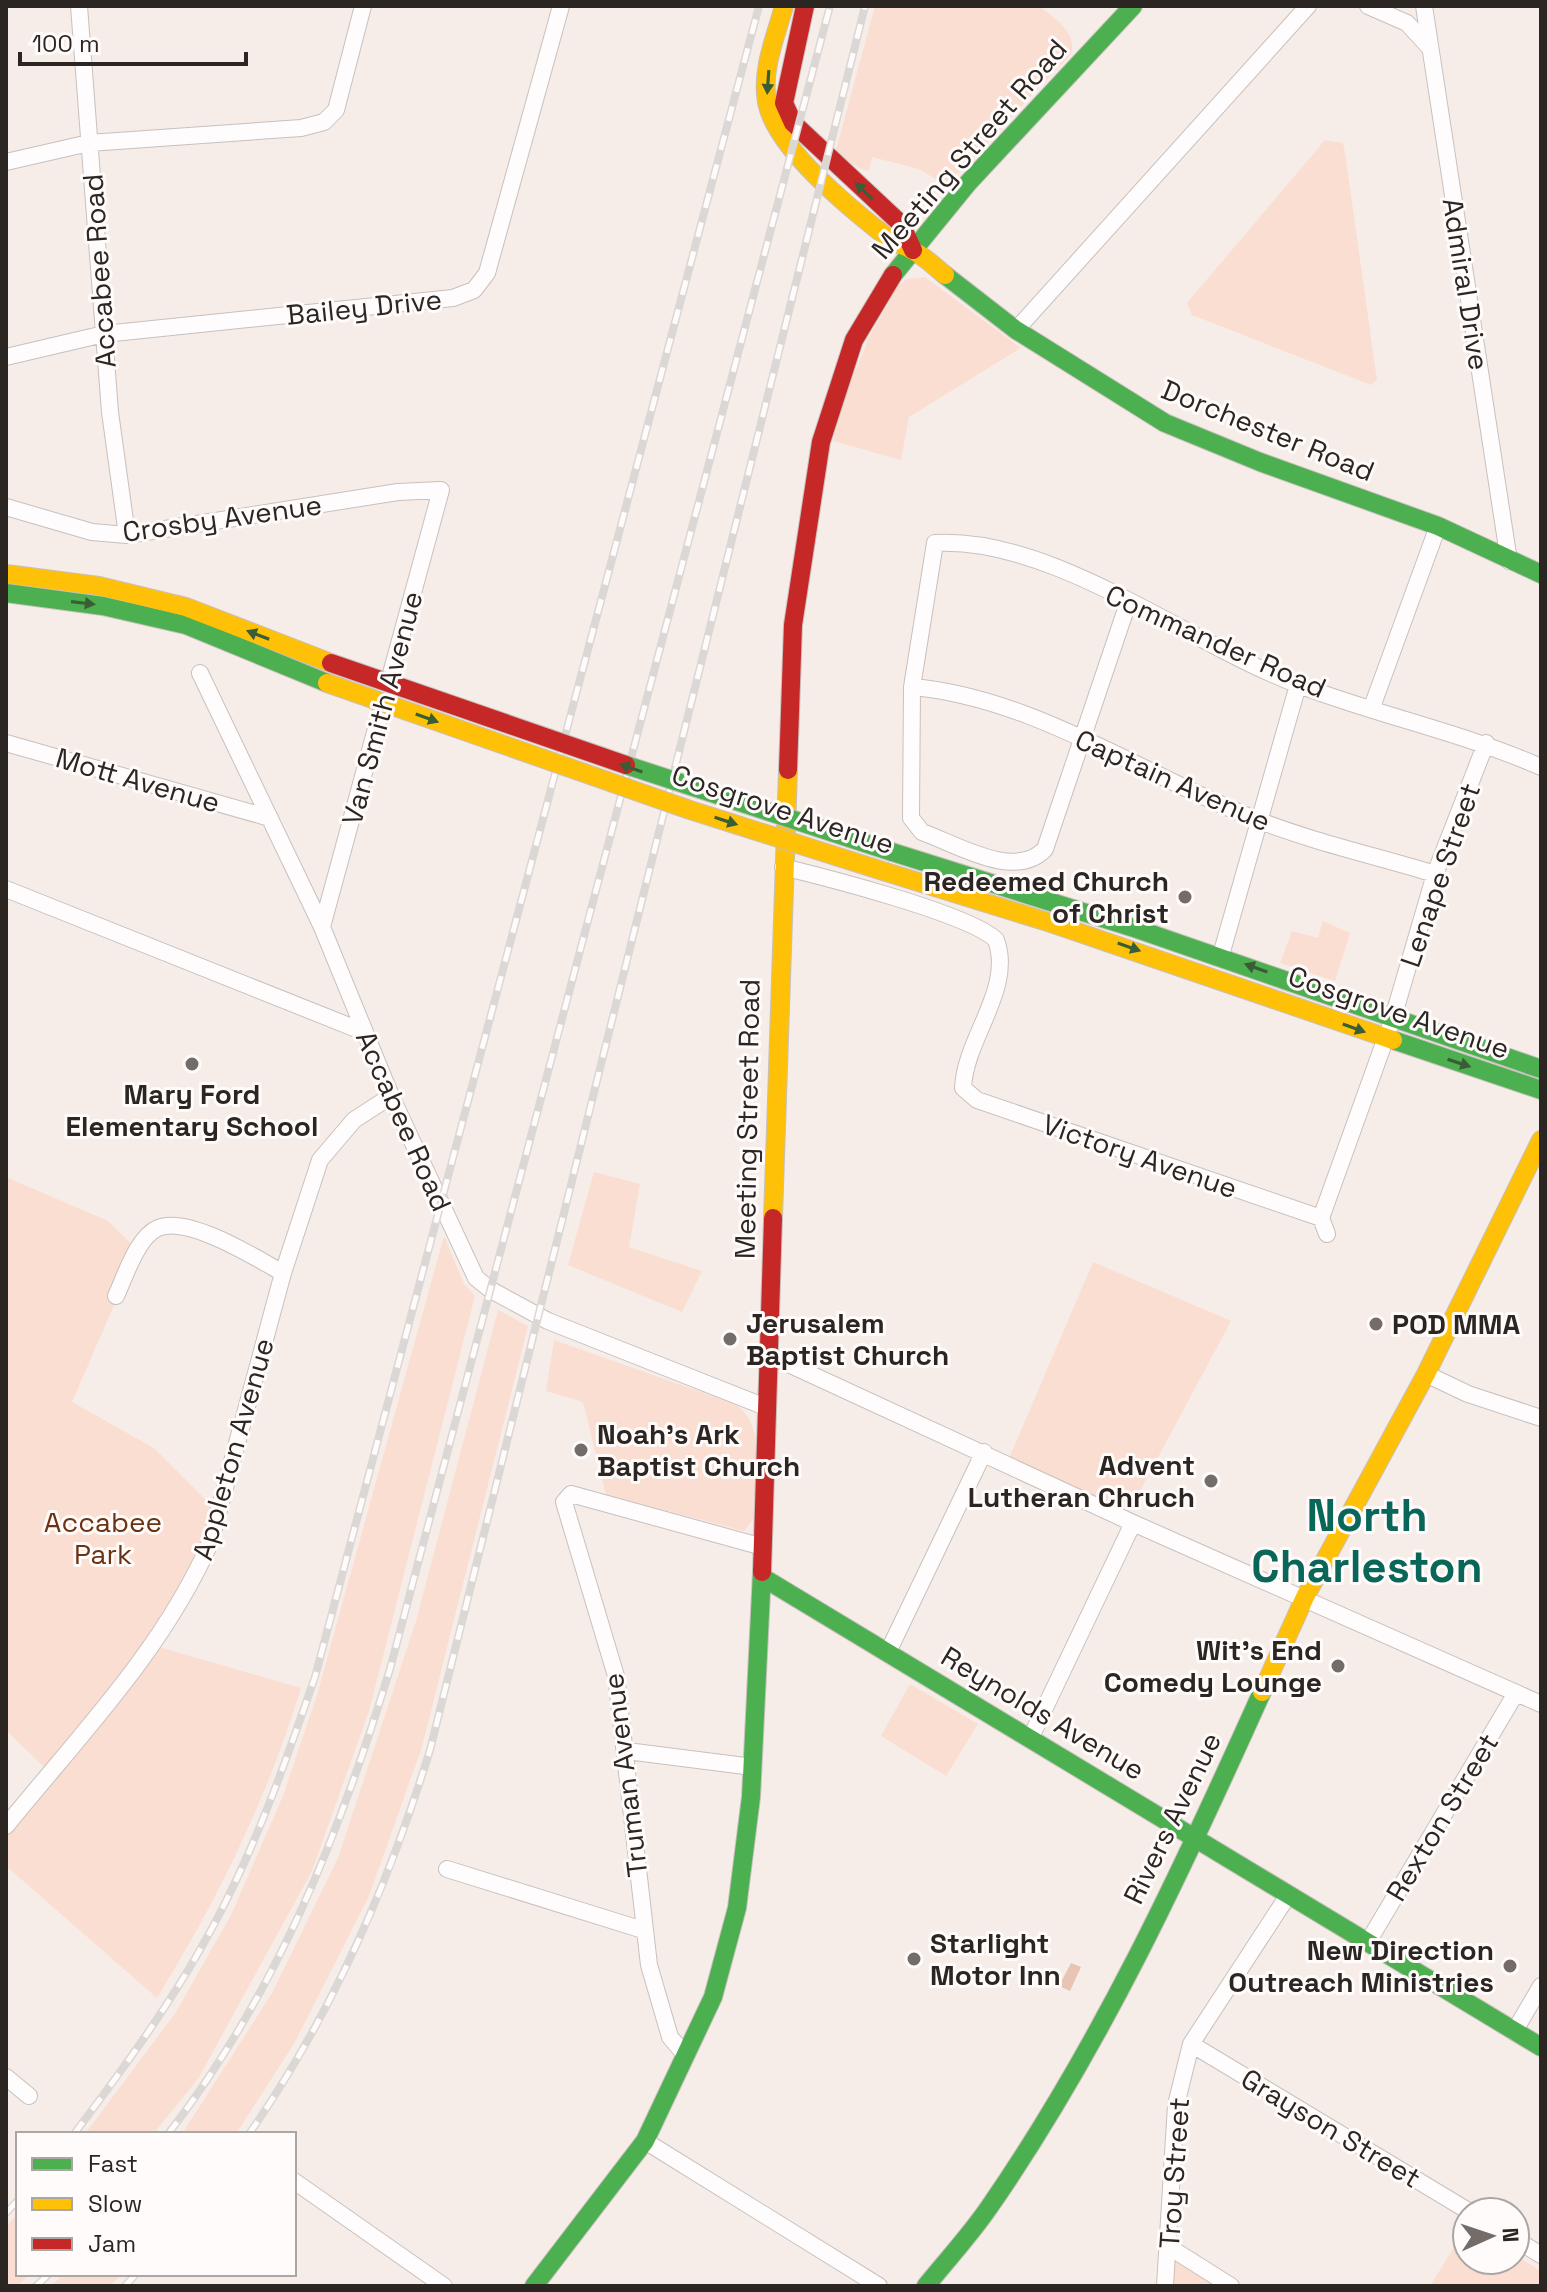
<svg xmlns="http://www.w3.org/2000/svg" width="1547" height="2292" viewBox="0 0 1547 2292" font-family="'Space Grotesk',sans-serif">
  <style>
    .green { fill: #faded1 }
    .water { fill: #e7c4b3 }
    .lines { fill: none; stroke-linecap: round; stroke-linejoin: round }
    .street-casing { stroke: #c8c0bd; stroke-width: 18 }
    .fast-casing { stroke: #c8c0bd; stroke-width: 20 }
    .slow-casing { stroke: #c8c0bd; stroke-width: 20 }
    .jam-casing { stroke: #c8c0bd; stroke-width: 20 }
    .street { stroke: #fefcfc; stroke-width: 16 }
    .fast { stroke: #4caf50; stroke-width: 18 }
    .slow { stroke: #ffc107; stroke-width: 18 }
    .jam { stroke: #c62828; stroke-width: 18 }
    .rail-casing { stroke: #dad7d5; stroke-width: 8 }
    .rail { stroke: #fffbfa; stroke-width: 5; stroke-dasharray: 15; stroke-linecap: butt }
    .fast-bridge-casing { stroke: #c8c0bd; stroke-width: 20; stroke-linecap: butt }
    .slow-bridge-casing { stroke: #c8c0bd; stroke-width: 20; stroke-linecap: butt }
    .jam-bridge-casing { stroke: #c8c0bd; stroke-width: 20; stroke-linecap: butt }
    .fast-bridge { stroke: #4caf50; stroke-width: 18 }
    .slow-bridge { stroke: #ffc107; stroke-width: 18 }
    .jam-bridge { stroke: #c62828; stroke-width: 18 }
    .oneway { fill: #395d35 }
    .poi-dot { fill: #736c68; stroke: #fffbfa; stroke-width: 3 }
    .labels { text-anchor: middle; stroke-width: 6; stroke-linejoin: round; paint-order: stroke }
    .street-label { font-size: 28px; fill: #2c2623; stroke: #fffbfa }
    .poi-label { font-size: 28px; font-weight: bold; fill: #2c2623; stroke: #fffbfa; text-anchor: end }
    .park-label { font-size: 28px; fill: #6c3313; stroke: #fffbfa }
    .town-label { font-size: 44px; font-weight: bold; fill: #0b665a; stroke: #fffbfa }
  </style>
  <rect width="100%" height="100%" fill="#f6ede9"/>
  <!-- green -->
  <path class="green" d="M875,6H1039C1054,18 1078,32 1071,54L940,193L937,180L919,169L872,157L869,171C855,169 846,159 836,150Z
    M1325,140L1343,143L1345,153L1377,380L1371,385L1192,315L1187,303Z
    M925,277L1021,348L909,417L901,460L833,441L845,396L870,335L898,286L907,279Z
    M1323,921L1350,933L1335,981L1280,963L1292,931L1318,938Z
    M594,1172L640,1184L629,1247L702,1271L682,1312L568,1265Z
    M6,1177L108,1221L138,1250L72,1402L154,1448L218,1512L152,1645L301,1688C267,1799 218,1899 157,1998L6,1866V1828L49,1772L6,1730Z
    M444,1236L464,1284L475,1296L369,1711L312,1871L198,2079L153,2134H85L176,2012L231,1915L283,1796L317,1695Z
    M1093,1262L1231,1321L1125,1519L1007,1463Z
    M498,1310L528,1326L422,1747L369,1896L295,2042L236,2134H182L272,1993L338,1858L416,1621Z
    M554,1340L735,1404C769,1427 755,1483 754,1518L744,1531L606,1495L583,1402L546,1391Z
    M910,1684L978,1724L946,1776L881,1736Z
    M18,2214V2274H30L17,2286H6V2226Z
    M1467,2226V2260H1515V2255L1541,2271V2286H1430Z
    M1169,2248L1229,2286H1165Z
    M64,2274H122L110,2286H51Z"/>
  <!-- water -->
  <path class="water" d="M1071,1963L1081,1967L1070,1991L1059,1986Z"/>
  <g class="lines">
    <defs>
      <path id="street" d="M79,6L110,412L127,535
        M1368,6L1407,23L1429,47
        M1424,6L1509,561
        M6,162L89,143L301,128L324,122L336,110L363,6
        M1016,330L1308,6
        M6,357L104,334L453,298L474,290L487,273L561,6
        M6,507L92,532L127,535L398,492L441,490L322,927
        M1128,603L1045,849C1015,881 956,844 922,832L911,818L912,687L935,543C1052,536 1189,644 1299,685C1380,716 1461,732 1541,767
        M200,673L322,927L391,1096L476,1278L491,1290L548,1321L768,1408
        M912,687C1031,697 1144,775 1255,819C1313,842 1376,856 1435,874
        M1372,707L1438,526
        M6,743L270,818
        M783,867C824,877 970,914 996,940C1014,989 965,1038 963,1088L977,1100L1321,1218
        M6,889L364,1032
        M1221,955L1298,685
        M1327,1234L1321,1218L1393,1018L1435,874L1486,743
        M116,1296C125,1277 137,1237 158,1228C188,1215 256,1258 283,1273
        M769,1355L1133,1523L1541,1704
        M1426,1374L1468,1394L1541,1418
        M888,1652L984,1452
        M1030,1739L1133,1523
        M627,1751L753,1767
        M6,1826C79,1736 163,1650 210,1543L283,1273L320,1160L354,1120L391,1096
        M447,1869L643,1930
        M1368,1942L1516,1693
        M1514,2032L1541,1986
        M1191,2044L1470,2212
        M686,2056L670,2037L649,1965L616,1676L564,1502L571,1494L763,1547
        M6,2077L29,2096
        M645,2141L879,2286
        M294,2181L444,2286
        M1515,2239L1541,2255
        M1169,2247L1231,2286
        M1165,2286L1176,2105L1191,2044L1287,1897"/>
      <path id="fast" d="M893,275L968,183L1133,6
        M945,275L1016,330L1165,423L1260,462L1438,526L1541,574
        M6,593L103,606L186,625L327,683
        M892,852L1137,929L1541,1069
        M1393,1040L1541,1090
        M762,1577L1541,2047
        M534,2286L645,2141L713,1997L737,1908L751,1797L762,1572
        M926,2286C947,2260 971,2234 990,2206C1100,2047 1183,1868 1262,1692"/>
      <path id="slow" d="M784,6C776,36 761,70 767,102C775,148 852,210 888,238C895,243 903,245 910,249C923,255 934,266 945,275
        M6,574L99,586L186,607L331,663
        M886,872L1051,923L1393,1040
        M773,1218L788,770
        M1262,1692L1305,1597L1426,1374L1541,1140"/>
      <path id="jam" d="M805,6L784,103L793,123L901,224L913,250
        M788,770L793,625L821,442L854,340L893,275
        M762,1572L773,1218"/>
    </defs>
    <!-- street casing -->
    <use href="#street" class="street-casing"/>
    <!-- fast casing -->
    <use href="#fast" class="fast-casing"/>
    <!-- slow casing -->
    <use href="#slow" class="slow-casing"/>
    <!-- jam casing -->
    <use href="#jam" class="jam-casing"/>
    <!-- street -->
    <use href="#street" class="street"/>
    <!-- fast -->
    <use href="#fast" class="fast"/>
    <!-- slow -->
    <use href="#slow" class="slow"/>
    <!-- jam -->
    <use href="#jam" class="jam"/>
    <defs>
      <path id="rail" d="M74,2134C130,2060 186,1983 227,1899C263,1827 289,1752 315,1677L759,6
        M168,2134C276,1994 339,1836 390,1669L830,6
        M249,2134C331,2016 388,1887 430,1750L865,6
        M6,2213L18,2200
        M36,2286L49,2274
        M125,2286L136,2274"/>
    </defs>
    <!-- rail casing -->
    <use href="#rail" class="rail-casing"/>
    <!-- rail -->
    <use href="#rail" class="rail"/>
    <defs>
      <path id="fast-bridge" d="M626,765L892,852"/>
      <path id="slow-bridge" d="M327,683L690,810L886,872"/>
      <path id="jam-bridge" d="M331,663L626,765"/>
    </defs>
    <!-- fast-bridge casing -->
    <use href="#fast-bridge" class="fast-bridge-casing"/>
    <!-- slow-bridge casing -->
    <use href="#slow-bridge" class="slow-bridge-casing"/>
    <!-- jam-bridge casing -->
    <use href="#jam-bridge" class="jam-bridge-casing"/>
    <!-- fast-bridge -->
    <use href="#fast-bridge" class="fast-bridge"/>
    <!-- slow-bridge -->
    <use href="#slow-bridge" class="slow-bridge"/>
    <!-- jam-bridge -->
    <use href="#jam-bridge" class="jam-bridge"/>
  </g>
  <!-- one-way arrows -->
  <defs><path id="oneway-solid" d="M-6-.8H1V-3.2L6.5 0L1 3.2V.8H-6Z" transform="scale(2)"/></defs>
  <g class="oneway">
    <use href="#oneway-solid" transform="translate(768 82) rotate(94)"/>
    <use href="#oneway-solid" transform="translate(864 191) rotate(-136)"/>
    <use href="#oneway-solid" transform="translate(83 603) rotate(7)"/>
    <use href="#oneway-solid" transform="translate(258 635) rotate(-159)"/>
    <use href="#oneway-solid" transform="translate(427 718) rotate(20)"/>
    <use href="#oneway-solid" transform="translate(631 768) rotate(-161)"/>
    <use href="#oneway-solid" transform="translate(726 821) rotate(18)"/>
    <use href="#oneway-solid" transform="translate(1129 947) rotate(19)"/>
    <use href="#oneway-solid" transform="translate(1256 968) rotate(-160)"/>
    <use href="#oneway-solid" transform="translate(1354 1028) rotate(20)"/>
    <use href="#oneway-solid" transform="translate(1459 1063) rotate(18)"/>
  </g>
  <!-- markers -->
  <g class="poi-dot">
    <circle cx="1185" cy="897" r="8"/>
    <circle cx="192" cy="1064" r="8"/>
    <circle cx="1376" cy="1324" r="8"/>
    <circle cx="730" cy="1339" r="8"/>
    <circle cx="581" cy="1450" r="8"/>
    <circle cx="1211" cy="1481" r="8"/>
    <circle cx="1338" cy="1666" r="8"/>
    <circle cx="914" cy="1959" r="8"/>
    <circle cx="1510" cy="1966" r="8"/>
  </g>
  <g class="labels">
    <!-- street labels -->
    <g class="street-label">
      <text transform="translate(969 149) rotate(-49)" y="10">Meeting Street Road</text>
      <text transform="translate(99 271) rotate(-94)" y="10">Accabee Road</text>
      <text transform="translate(1466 284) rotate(81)" y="10">Admiral Drive</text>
      <text transform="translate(364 307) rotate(-6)" y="10">Bailey Drive</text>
      <text transform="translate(1268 430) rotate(22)" y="10">Dorchester Road</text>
      <text transform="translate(222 518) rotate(-8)" y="10">Crosby Avenue</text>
      <text transform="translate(1216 641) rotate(24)" y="10">Commander Road</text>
      <text transform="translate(382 708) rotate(-75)" y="10">Van Smith Avenue</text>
      <text transform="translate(138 780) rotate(16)" y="10">Mott Avenue</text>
      <text transform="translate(1173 780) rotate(24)" y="10">Captain Avenue</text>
      <text transform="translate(783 809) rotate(18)" y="10">Cosgrove Avenue</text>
      <text transform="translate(1440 875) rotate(-71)" y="10">Lenape Street</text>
      <text transform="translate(1399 1012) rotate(19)" y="10">Cosgrove Avenue</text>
      <text transform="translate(747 1119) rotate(-89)" y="10">Meeting Street Road</text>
      <text transform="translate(404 1121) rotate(66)" y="10">Accabee Road</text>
      <text transform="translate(1140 1156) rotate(19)" y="10">Victory Avenue</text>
      <text transform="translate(233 1449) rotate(-74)" y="10">Appleton Avenue</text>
      <text transform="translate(1043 1713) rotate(31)" y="10">Reynolds Avenue</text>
      <text transform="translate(625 1775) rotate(-97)" y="10">Truman Avenue</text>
      <text transform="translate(1442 1817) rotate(-59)" y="10">Rexton Street</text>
      <text transform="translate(1172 1818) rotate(-64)" y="10">Rivers Avenue</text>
      <text transform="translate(1331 2128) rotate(31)" y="10">Grayson Street</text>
      <text transform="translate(1174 2173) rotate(-86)" y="10">Troy Street</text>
    </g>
    <!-- poi labels -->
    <g class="poi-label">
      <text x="1169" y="891">Redeemed Church<tspan x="1169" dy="32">of Christ</tspan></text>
      <text x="192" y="1104" text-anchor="middle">Mary Ford<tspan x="192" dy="32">Elementary School</tspan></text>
      <text x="746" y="1333" text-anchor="start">Jerusalem<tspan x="746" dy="32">Baptist Church</tspan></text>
      <text x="1392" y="1334" text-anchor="start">POD MMA</text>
      <text x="597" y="1444" text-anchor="start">Noah's Ark<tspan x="597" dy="32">Baptist Church</tspan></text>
      <text x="1195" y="1475">Advent<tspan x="1195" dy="32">Lutheran Chruch</tspan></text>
      <text x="1322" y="1660">Wit's End<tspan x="1322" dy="32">Comedy Lounge</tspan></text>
      <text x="930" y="1953" text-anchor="start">Starlight<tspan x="930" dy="32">Motor Inn</tspan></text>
      <text x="1494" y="1960">New Direction<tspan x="1494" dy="32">Outreach Ministries</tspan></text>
    </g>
    <!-- park labels -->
    <g class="park-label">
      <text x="103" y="1532">Accabee<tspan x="103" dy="32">Park</tspan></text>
    </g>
    <!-- town labels -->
    <g class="town-label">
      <text x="1367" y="1531">North<tspan x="1367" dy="51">Charleston</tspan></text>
    </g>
  </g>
  <!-- border -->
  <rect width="1547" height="2292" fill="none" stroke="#2c2623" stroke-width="16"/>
  <!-- legend -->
  <rect x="16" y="2132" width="280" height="144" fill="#fffbfa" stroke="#aba6a4" stroke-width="2"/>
  <rect x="32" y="2158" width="40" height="12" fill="#4caf50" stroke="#aba6a4" stroke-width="2"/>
  <text x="88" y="2172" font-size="24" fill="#2c2623">Fast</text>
  <rect x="32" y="2198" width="40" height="12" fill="#ffc107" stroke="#aba6a4" stroke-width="2"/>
  <text x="88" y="2212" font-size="24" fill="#2c2623">Slow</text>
  <rect x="32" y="2238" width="40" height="12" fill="#c62828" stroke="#aba6a4" stroke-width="2"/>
  <text x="88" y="2252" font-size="24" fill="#2c2623">Jam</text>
  <!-- north arrow -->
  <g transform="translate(1491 2236) rotate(87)"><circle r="38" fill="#fffbfa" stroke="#aba6a4" stroke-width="2"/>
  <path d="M0-6L14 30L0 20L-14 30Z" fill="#736c68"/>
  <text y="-12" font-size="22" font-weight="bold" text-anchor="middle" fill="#2c2623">N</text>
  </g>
  <!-- scale -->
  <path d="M20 52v12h226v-12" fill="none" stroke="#2c2623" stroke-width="4"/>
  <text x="32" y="52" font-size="24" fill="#2c2623" stroke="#fffbfa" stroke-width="6" paint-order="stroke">100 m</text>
</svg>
